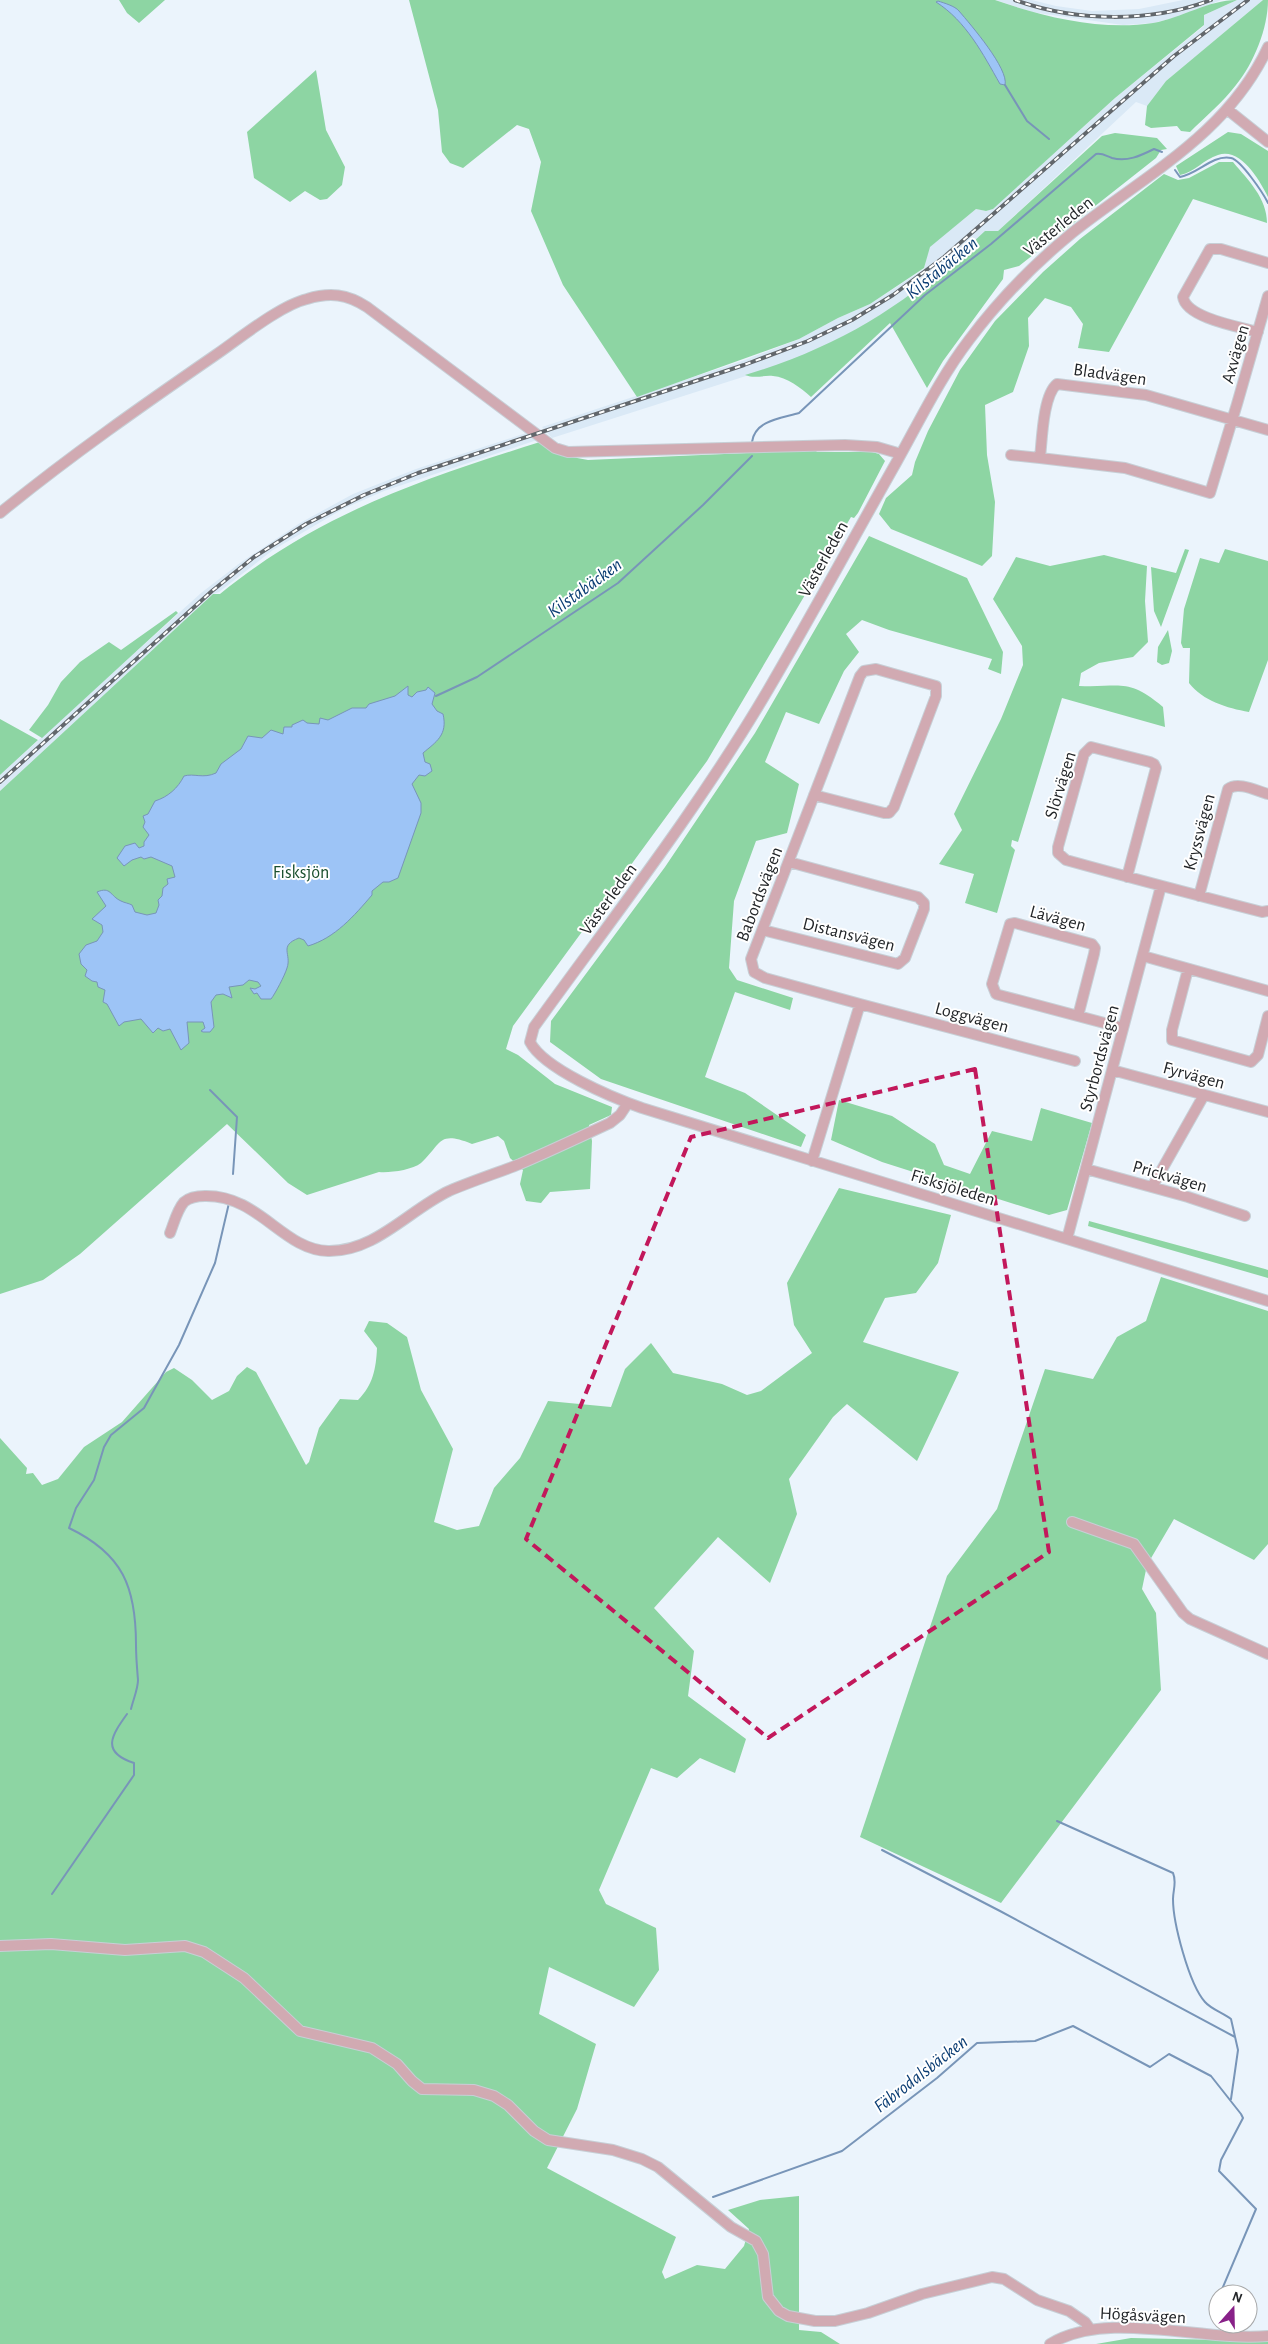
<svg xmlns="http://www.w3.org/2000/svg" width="1268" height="2344" viewBox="0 0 1268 2344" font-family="'Alegreya Sans',sans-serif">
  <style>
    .built { fill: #dae9f6 }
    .green { fill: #8dd5a3 }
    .water { fill: #9dc4f6; stroke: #7895b8 }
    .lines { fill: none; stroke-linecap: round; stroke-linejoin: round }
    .stream { stroke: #7895b8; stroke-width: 2 }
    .minor-casing { stroke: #c7cfd6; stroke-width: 12 }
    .minor { stroke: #d1aab2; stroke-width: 10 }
    .rail-casing { stroke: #62676c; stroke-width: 4 }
    .rail { stroke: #fff; stroke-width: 2; stroke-dasharray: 5.5; stroke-linecap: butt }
    .marked { fill: none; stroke: #c2185b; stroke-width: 4; stroke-dasharray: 10 6; stroke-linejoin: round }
    .labels { text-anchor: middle; stroke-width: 4; stroke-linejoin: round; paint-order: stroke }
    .street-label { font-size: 18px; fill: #232629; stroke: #fff }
    .park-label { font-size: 18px; fill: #1a502f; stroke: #fff }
    .water-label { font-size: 19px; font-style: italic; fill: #0b3d73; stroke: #fff }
  </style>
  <rect width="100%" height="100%" fill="#ebf4fc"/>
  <!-- built -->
  <path class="built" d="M996,0H1032L1056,6L1092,11L1139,9L1183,0H1221L1182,16L1153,23L1123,25L1031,12Z
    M1237,0H1263L1166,81L1147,106L1136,102L998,231L905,300L845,337L790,362L552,438L542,427L745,360L799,339L838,318L870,304L924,269L929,247L976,209L986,211L993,209L1115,98L1204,26V15Z
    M529,432L537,440L384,491L343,509L273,550L219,592L213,594L0,791V775L201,593L240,563L300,523L353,494L416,469Z"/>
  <!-- green -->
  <path class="green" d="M119,0H165L139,23L127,13Z
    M409,0H995C1044,17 1101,31 1153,23C1182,18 1208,0 1237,0L1204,15V25L1115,98L993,209L986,211L976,209L930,247L924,268L870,304L838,318L799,339L637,397L563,285L531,211L541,162L529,129L517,125L463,168L450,163L442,152L438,110Z
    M1263,0H1268C1268,28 1254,63 1236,85C1223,102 1205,117 1190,132L1181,131L1177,126L1151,128L1145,125L1147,106L1166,81Z
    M316,70L326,130L345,167L342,185L327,199L320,200L305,191L290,202L254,178L247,132Z
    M1228,132L1241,134L1268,151V197C1260,181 1241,147 1218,155C1204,159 1195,172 1180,175L1176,166Z
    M1115,133L1157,138L1167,149L1161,150L1156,158L1019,266L1004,270L1003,279L943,361L927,388L890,323L811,397C801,388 787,377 773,376C763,375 755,379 745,375C845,345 910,302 985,231H998L1102,136Z
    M1219,162H1233C1248,180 1267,198 1267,223L1193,199L1109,352L1078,348L1083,324L1071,307L1045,298L1028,318L1029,346L1013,392L985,405L987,455L995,502L992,556L982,566L891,529L879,514L886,498L912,475L915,462L928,431L960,370L995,321L1043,272L1080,239L1164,174L1178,180L1189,178Z
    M540,442L561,455L588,460L815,450L817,452H872L879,454L885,461L858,513L854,518L851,517L707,761L513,1026L506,1049L518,1055L555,1084L612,1107L611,1115L589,1125L592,1141L590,1189L550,1192L541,1203L526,1201L520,1184L523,1170L510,1158L504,1141L498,1136L472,1144C437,1130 442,1144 421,1163C412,1170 390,1173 379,1172L307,1195L288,1183L227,1124L80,1254L43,1280L0,1294V791L213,594H220C318,514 422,479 540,442Z
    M869,536L967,578L1003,652L1001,674L988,669L992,659L889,630L862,620L846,634L859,652L844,671L819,724L786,712L765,762L799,784L787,833L756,841L734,901L729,968L737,980L793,998L790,1010L735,992L705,1077L745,1093L806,1135L801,1147L601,1079L550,1042L551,1021L665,867L755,733Z
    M1185,549L1189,550L1161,627L1154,611L1151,567L1176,573Z
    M1225,549L1268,561V660L1249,712C1227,708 1203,701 1189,683L1190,648H1183L1181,643L1184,609L1200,558L1219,563Z
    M1104,555L1147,566L1145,601L1148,642L1133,657L1099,663L1081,673L1079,686C1121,688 1127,677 1163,707L1165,727L1062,698L1018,842L1012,840L1011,846L1015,850L997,913L965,903L974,874L939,864L962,830L954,814L1001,719L1023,665L1022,646L993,599L1016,557L1050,566Z
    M176,611L178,613L42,738L29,730L48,705L61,682L80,662L109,642L121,650Z
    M1168,630L1172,651L1169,663L1162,665L1157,662L1158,647Z
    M0,719L38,740L0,775Z
    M839,1100L892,1116L935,1144L944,1165L970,1174L992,1131L1032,1141L1041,1108L1092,1123L1067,1210L1049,1215L882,1162L831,1140Z
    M839,1188L951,1215L938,1263L916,1293L885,1298L863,1342L959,1372L917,1461L847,1404L833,1417L789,1479L797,1514L770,1583L718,1537L654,1608L694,1651L688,1696L746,1739L735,1773L700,1758L677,1778L651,1768L599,1890L606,1904L656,1928L659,1970L634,2007L549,1967L539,2014L596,2044L577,2109L547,2168L676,2237L662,2272L665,2279L697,2265L725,2269L744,2246L749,2229L728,2210L760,2200L799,2196V2330L821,2332L840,2344H0V1438L27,1468L26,1474L33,1473L42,1485L58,1479L84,1447L122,1422L166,1372L174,1368L192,1380L212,1400L229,1391L237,1376L247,1367L256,1372L306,1465L309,1462L319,1428L340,1399L358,1400C373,1385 376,1369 377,1348L364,1331L369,1321L387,1323L407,1337L421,1390L453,1449L434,1522L457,1530L479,1526L494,1488L520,1458L548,1401L611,1407L625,1369L651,1343L673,1373L722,1384L747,1395L761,1391L812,1353L794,1325L787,1283Z
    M1089,1221L1265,1269L1268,1270V1278L1088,1226Z
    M1161,1277L1268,1311V1544L1254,1560L1174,1519L1147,1565L1142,1589L1156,1613L1161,1690L1001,1903L860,1837L947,1576L997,1509L1045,1369L1093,1379L1117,1337L1146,1321Z
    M1131,2338L1268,2341V2344H1096Z"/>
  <!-- water -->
  <path class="water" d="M938,1C944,3 955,6 959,11C971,25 1009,69 1005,85L1000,84C983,54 966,21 936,2Z
    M408,686V695L412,697L417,692L426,690L428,687L435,693L432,704L437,711L443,714C448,735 436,742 423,753L425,762L430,764L432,771L425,776L419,775L412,784L421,803V813L398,878L389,882H383L372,891V895C354,916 335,938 308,946L304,940L299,938C278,946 292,954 287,968C285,975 275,994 271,999H261L257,993L254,994L250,988L255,989L261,986L258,982L249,980L243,985L229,987L232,998L223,994L216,995L211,1002L214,1027L210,1032H203L201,1031L205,1028L203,1022H187L189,1043L181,1050L170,1029L163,1031L158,1028L153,1033L141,1019L124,1022L119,1026L107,1004L103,1002L105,990L98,987L97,982L92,981L85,976L87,970L81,964L79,954L86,945L97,941L103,932L102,925L92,919L106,906L97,892C111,886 110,896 121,901C125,903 128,903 132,905L135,912L147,915L156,913L159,905L158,900L162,896L163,888L168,884L167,879L175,877L172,866L151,857L144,859L141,857L132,860L124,866L117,858L125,846L135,843L139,848L144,846V842L149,835L143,827L145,822L143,816L148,814L155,801C168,797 178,788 184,776C194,773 203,779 216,773L221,764L241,749L248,736L262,738L271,730L283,734L284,727H292V725L303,720L307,723L319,724L320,718L328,720L352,708H366L369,704L395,696Z"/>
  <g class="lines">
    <!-- stream -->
    <path class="stream" d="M1005,85L1027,121L1049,139
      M1175,170L1180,177C1194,174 1203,165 1215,160C1220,158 1226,157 1231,158C1241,160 1263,193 1268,203
      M752,442C755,420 782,418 799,413L925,295L991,244L1096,154C1103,153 1106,156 1112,158C1127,162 1140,156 1154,149L1162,152
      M436,696L477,677L618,583L703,505L752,456
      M210,1090L237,1117L233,1174
      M131,1709C133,1700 138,1689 138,1680C137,1668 136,1657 136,1645C136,1587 123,1554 69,1528L76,1508L94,1480L104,1447L111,1435L144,1408L179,1345L215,1263L229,1203
      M1057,1821L1173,1873C1177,1882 1173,1890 1173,1899C1173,1923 1189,1984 1205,2002C1211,2009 1223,2013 1231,2019L1238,2050L1231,2099
      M882,1850L1000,1911L1235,2037
      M52,1894L134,1775V1763C100,1752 112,1735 127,1714
      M713,2197L842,2151L937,2078L977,2043L1035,2041L1073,2026L1150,2067L1169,2054L1211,2076L1241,2114L1243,2118L1221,2160L1219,2171L1256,2209L1220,2294
      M1238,2324L1240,2329"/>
    <defs>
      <path id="minor" d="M1268,47C1228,134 1144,176 1072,233C1033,265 999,300 969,340C940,378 919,422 896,463C853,539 812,615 768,690C698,809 614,916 534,1027L530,1042C544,1069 613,1098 642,1108L1268,1301
        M1228,110L1268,142
        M1268,296L1237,404L1210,493L1125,468L1040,458C1042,440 1043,395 1057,384L1146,395L1268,430
        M1258,332C1240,327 1186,318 1183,297L1210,249H1221L1268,263
        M1011,455L1040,458
        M0,513C70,456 143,405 217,354C240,338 281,305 307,299C330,292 347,294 367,307L555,448L568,452L845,445L877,447L901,454
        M1127,877L1156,768L1154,764L1150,762L1091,747L1084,754L1058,847V853L1066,860C1131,878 1196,895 1262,912L1268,911
        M1199,896L1228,789C1238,781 1257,791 1268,794
        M763,930L898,964L905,958L924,909V903L918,897L789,862
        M1143,956L1268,991
        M1188,969L1172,1030V1040L1251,1062L1258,1055L1268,1016
        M860,1004L1075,1061
        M1078,1016L1094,954L1095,948L1092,944L1015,923L1010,924L992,984L996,994L999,995L1123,1028
        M1112,1070L1268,1112
        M812,1161L860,1004L765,978L754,972L751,959L860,676L864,671L876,669L936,686V696L894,807L889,813H884L814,795
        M1086,1169L1188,1197L1245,1216
        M1152,1187L1204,1095
        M170,1233C174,1223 177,1210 184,1202C190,1197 198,1196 205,1196C259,1195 283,1250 328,1251C375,1252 409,1210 449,1191C472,1181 497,1173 520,1164C550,1151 580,1137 610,1123L620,1115L628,1103
        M1067,1239L1161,886
        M1072,1522L1134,1544L1183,1613L1190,1619L1268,1654
        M0,1946L51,1944L125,1950L185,1946L204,1952L244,1978L300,2031L372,2048L397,2064L412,2081L422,2089L474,2090L494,2096L508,2105L534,2131L548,2140L613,2150L642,2159L658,2167L731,2227L756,2241L763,2254L768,2297L779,2311L788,2316L815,2321H835L868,2313L922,2294L992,2277L1004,2279L1037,2300L1069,2311L1085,2322L1090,2329
        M1050,2344C1107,2309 1202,2342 1268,2336"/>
    </defs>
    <!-- minor casing -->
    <use href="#minor" class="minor-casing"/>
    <!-- minor -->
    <use href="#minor" class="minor"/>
    <defs>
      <path id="rail" d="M1015,0C1076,22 1151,23 1211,0
        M0,782L212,591L254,557L306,524L364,495L418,473L744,365L808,341L852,320L893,295L944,257L1174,56L1248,0"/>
    </defs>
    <!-- rail casing -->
    <use href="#rail" class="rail-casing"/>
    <!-- rail -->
    <use href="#rail" class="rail"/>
  </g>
  <!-- marked area -->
  <path class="marked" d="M975,1069L1049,1552L768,1738L526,1539L691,1137Z"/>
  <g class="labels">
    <!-- street labels -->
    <g class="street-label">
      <text transform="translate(1058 226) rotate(-39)" y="6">Västerleden</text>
      <text transform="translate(1235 354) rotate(-74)" y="6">Axvägen</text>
      <text transform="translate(1110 374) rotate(8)" y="6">Bladvägen</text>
      <text transform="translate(823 559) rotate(-61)" y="6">Västerleden</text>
      <text transform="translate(1060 785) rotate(-73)" y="6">Slörvägen</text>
      <text transform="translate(1199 832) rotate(-75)" y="6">Kryssvägen</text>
      <text transform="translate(759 894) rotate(-69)" y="6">Babordsvägen</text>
      <text transform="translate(608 899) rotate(-54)" y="6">Västerleden</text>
      <text transform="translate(1058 918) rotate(15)" y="6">Lävägen</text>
      <text transform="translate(849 934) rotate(14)" y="6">Distansvägen</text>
      <text transform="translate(972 1017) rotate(15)" y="6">Loggvägen</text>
      <text transform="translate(1099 1058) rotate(-75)" y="6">Styrbordsvägen</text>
      <text transform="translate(1194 1075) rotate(15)" y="6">Fyrvägen</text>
      <text transform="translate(1170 1176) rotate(16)" y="6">Prickvägen</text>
      <text transform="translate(953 1187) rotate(17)" y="6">Fisksjöleden</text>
      <text transform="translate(1143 2315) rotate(3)" y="6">Högåsvägen</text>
    </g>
    <!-- park labels -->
    <g class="park-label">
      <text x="301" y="878">Fisksjön</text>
    </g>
    <!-- water labels -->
    <g class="water-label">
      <text transform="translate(941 267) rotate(-39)" y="7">Kilstabäcken</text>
      <text transform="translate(584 587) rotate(-36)" y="7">Kilstabäcken</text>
      <text transform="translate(920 2073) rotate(-38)" y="7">Fäbrodalsbäcken</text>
    </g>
  </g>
  <!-- north arrow -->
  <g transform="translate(1233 2309) rotate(20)"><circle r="24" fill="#ffffff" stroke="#a7a8a9"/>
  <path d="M0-4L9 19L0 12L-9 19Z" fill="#882188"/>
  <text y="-8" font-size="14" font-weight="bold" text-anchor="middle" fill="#232629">N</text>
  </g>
</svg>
